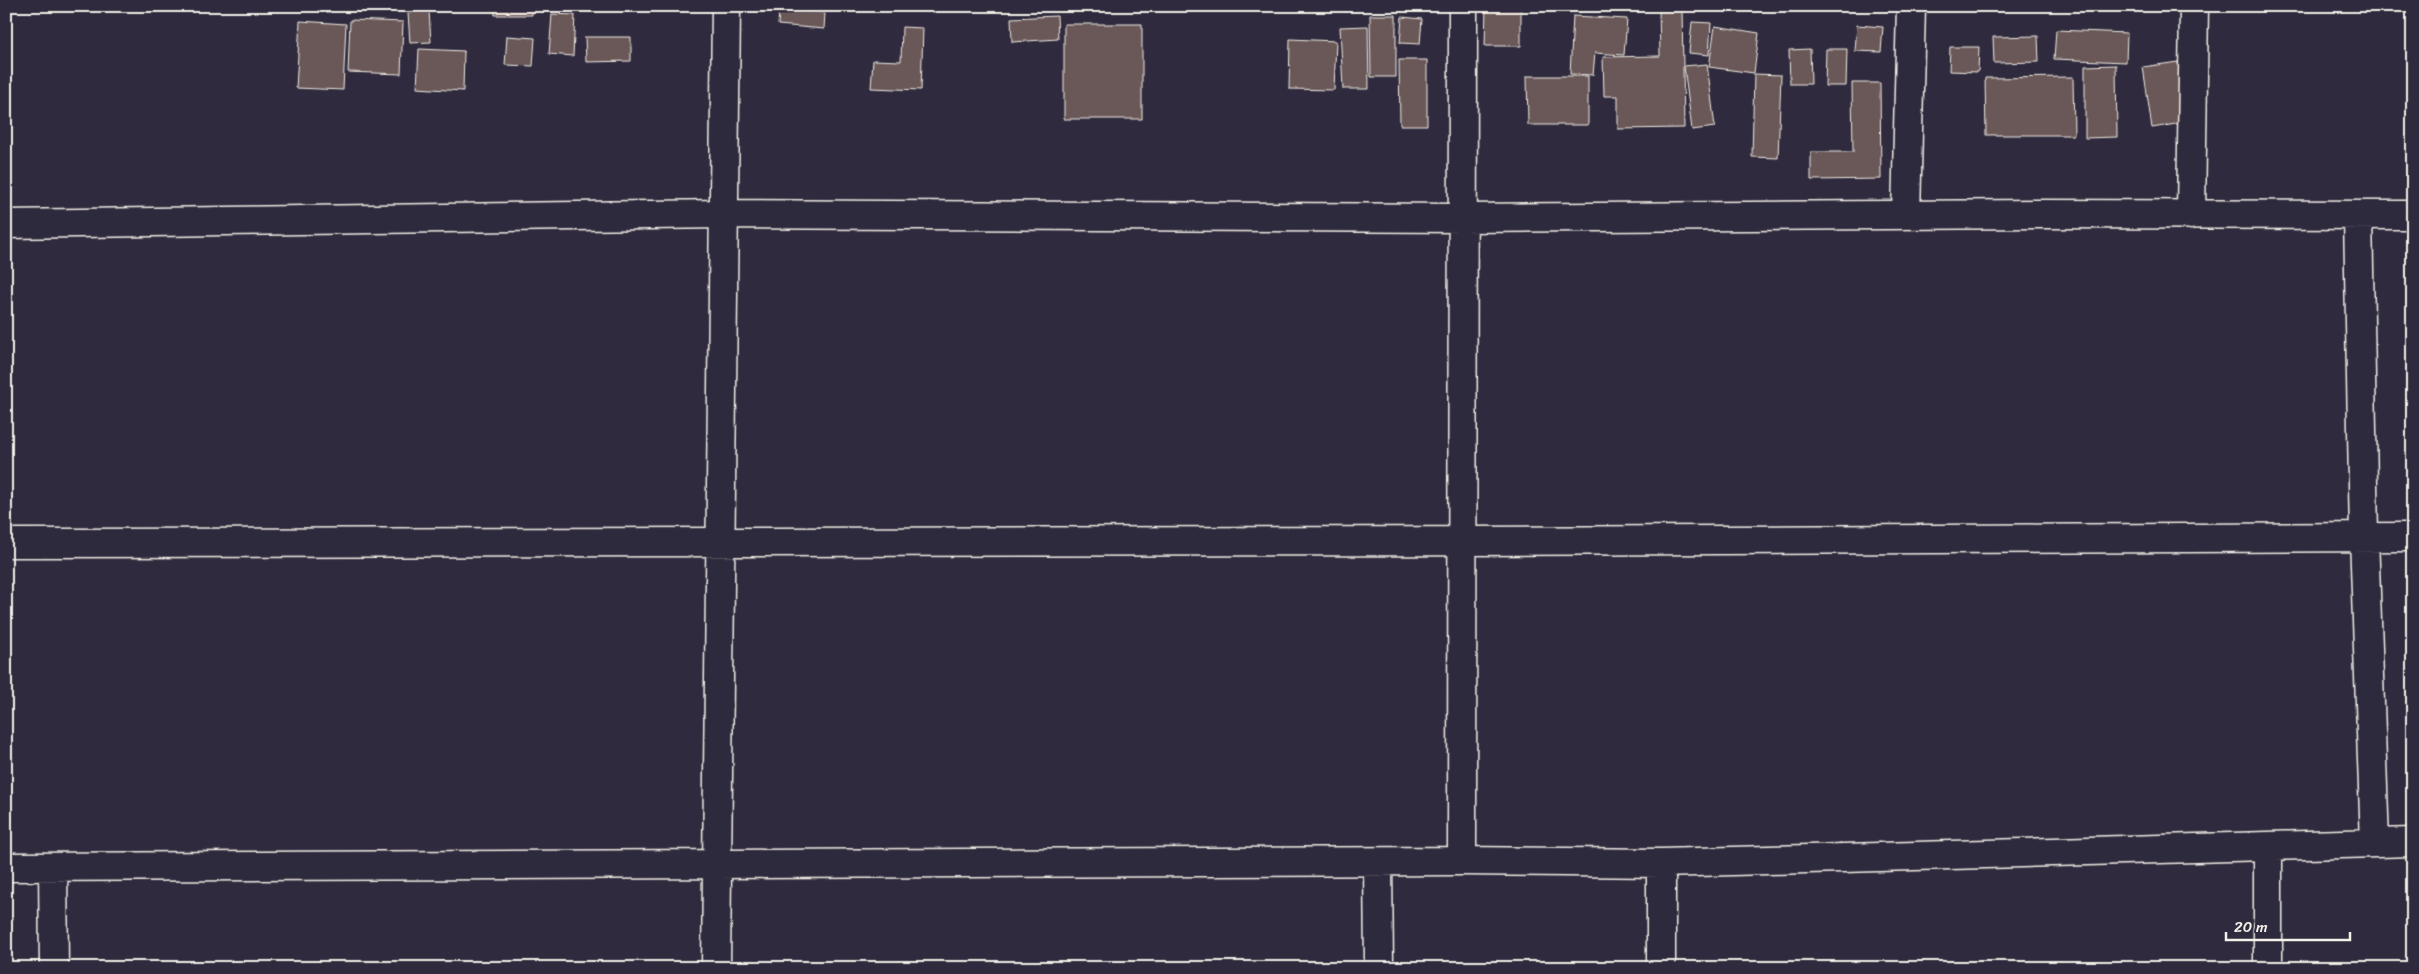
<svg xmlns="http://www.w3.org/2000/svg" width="2419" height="974" viewBox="0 0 2419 974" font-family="Sriracha,sans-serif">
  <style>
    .building { fill: #6a5858; stroke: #f4f1e8 }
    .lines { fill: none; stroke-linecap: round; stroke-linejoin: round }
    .minor-casing { stroke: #f4f1e8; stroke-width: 31 }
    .minor { stroke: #2f2a3d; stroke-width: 28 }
  </style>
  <rect width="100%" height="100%" fill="#2f2a3d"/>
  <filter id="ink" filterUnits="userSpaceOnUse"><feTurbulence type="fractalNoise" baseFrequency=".02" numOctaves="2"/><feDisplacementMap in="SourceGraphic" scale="10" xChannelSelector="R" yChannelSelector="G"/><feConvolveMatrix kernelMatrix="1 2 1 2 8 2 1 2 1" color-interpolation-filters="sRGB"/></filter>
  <g filter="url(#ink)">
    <!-- building -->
    <path class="building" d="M494,6H532V15H495Z
      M1486,6H1521V46H1485Z
      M1682,7L1684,128L1618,129V96H1604L1603,57L1660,56L1659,8Z
      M779,9L825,13L824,29L778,25Z
      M429,11L431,42L410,43L408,13Z
      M552,14L575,15L573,56L549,54Z
      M1370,15H1396V77H1371Z
      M1057,16L1058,39L1012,42L1011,18Z
      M1573,16L1627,19L1624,55L1595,53L1593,75L1570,74Z
      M1402,17L1422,19L1420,44L1400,43Z
      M350,20L403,22L401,74L348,72Z
      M300,21L346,24L343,90L296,88Z
      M1692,22L1711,23L1709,55L1689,53Z
      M1064,24H1142V119H1064Z
      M1857,25L1883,27L1881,52L1855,51Z
      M1368,26L1369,89H1343L1340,27Z
      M1715,26L1759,33L1754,73L1709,67Z
      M902,27L923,28L921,90L871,88L873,60L901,61Z
      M2056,30L2127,33L2126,62L2054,59Z
      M507,36L535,38L533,66L505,65Z
      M2038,36L2039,62L1994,63L1993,37Z
      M585,37H631V61L586,62Z
      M1290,39L1336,41L1334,90L1289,89Z
      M1950,47H1979L1978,72L1949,71Z
      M419,49L464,51L463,91L417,88Z
      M1810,49L1811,84H1790L1789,50Z
      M1826,49H1847L1846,86H1825Z
      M1399,60H1427V125H1400Z
      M2178,62L2188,122L2152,128L2143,67Z
      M1707,64L1715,127L1692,130L1684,66Z
      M2116,65L2117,137L2085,138V66Z
      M1754,74L1781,75L1778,158L1752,157Z
      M1527,76H1588V125H1528Z
      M2073,77L2074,135H1986L1985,78Z
      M1852,83H1880L1881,179L1811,180V152H1853Z"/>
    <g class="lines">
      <defs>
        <path id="minor" d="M1906,215L1911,6
          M2191,215L2194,6
          M2358,215L2364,537L2375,843
          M6,224L724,214L1463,218L2041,214L2413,215
          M6,543L1463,541L2413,537
          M2268,847V968
          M1462,861L1463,6
          M1378,862L1379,968
          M6,867L1462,861L1661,863L2413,842
          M53,867L54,968
          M716,968L726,6
          M1661,968V863"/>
      </defs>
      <!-- minor casing -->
      <use href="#minor" class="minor-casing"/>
      <!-- minor -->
      <use href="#minor" class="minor"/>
    </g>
  </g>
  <!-- margin -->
  <rect width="2419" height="974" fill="none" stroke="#2f2a3d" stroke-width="25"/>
  <rect x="12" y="12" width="2394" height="949" fill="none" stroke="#f4f1e8" stroke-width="2" filter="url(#ink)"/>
  <!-- scale -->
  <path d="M2226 932v8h124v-8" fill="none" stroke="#f4f1e8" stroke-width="2.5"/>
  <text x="2234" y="932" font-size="15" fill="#f4f1e8" stroke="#2f2a3d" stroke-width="4" paint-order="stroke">20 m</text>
</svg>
